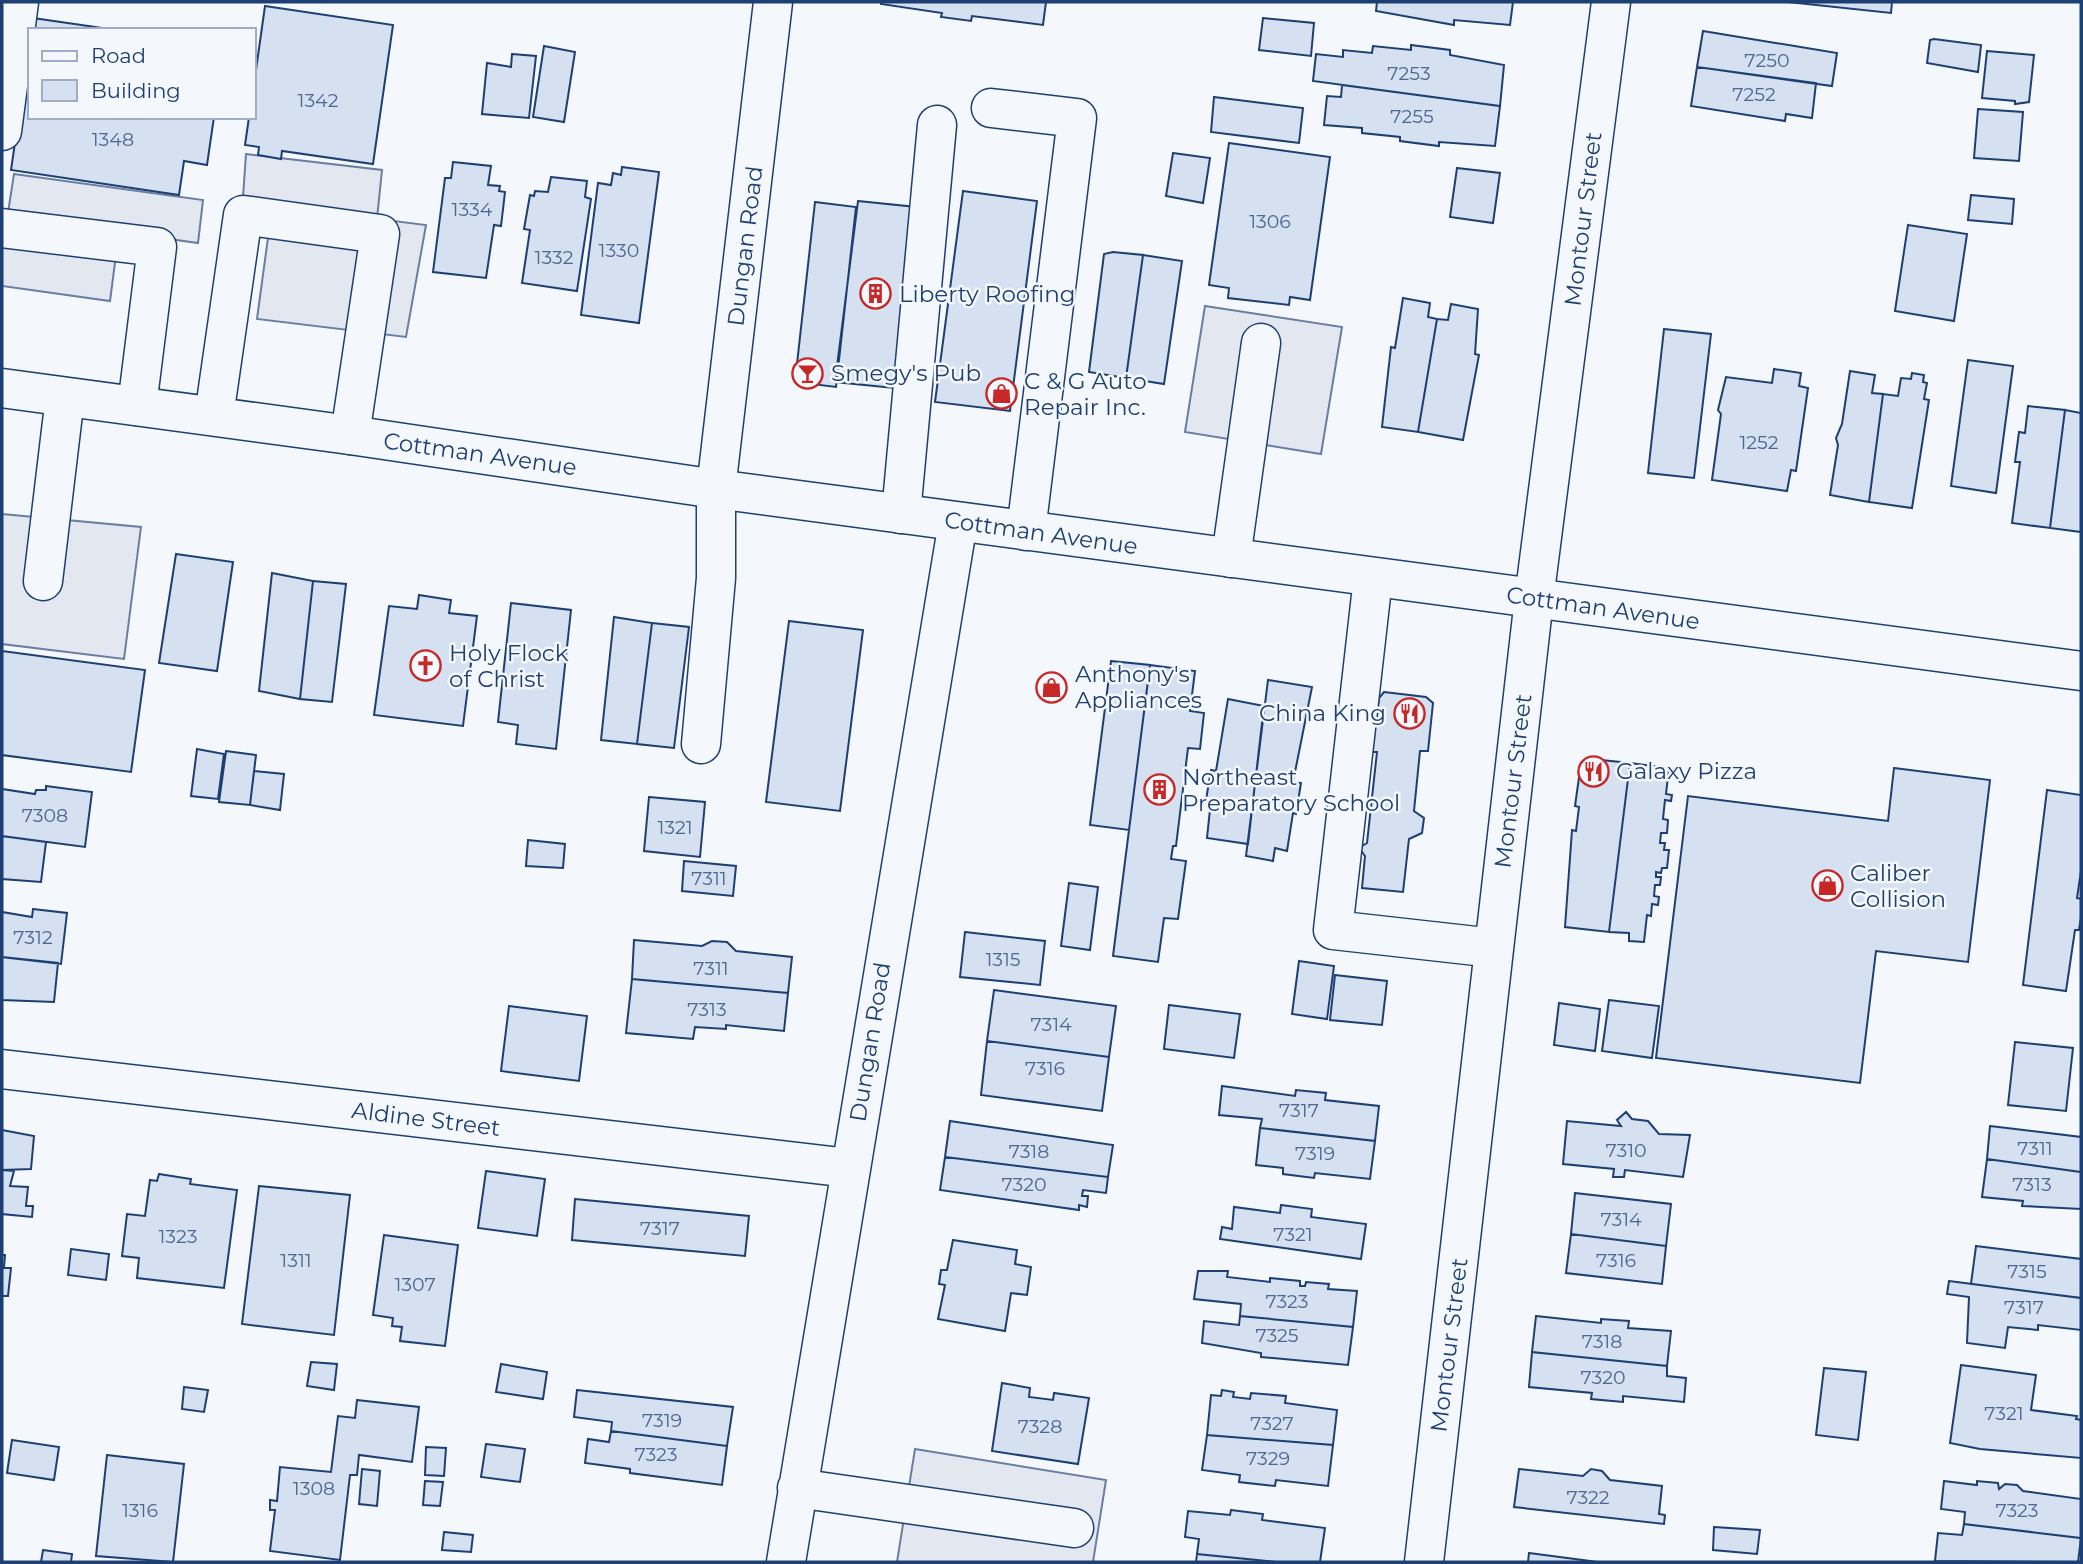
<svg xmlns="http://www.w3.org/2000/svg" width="2083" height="1564" viewBox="0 0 2083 1564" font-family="Montserrat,sans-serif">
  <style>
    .parking { fill: #e3e8f0; stroke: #687fa3; stroke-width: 2 }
    .building { fill: #d5e0f0; stroke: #1d3f73; stroke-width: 2 }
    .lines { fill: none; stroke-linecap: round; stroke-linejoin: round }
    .minor-casing { stroke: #1d3f73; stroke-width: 41 }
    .major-casing { stroke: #1d3f73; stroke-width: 41 }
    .minor { stroke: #f4f7fb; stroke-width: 38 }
    .major { stroke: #f4f7fb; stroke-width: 38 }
    .labels { text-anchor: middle; stroke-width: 5; stroke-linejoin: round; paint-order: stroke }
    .number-label { font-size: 19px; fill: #4b6792 }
    .street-label { font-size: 23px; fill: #1d3f73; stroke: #f4f7fb }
    .poi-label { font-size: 23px; fill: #1d3f73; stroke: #f4f7fb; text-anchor: start }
  </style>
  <rect width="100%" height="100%" fill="#f4f7fb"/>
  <!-- parking -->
  <path class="parking" d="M246,154L382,170L377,219L426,225L406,337L257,319L273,201L243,197Z
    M14,174L203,200L198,243L119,232L110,301L2,286V251Z
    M1205,306L1342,327L1321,454L1185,432Z
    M2,514L141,527L124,659L2,644Z
    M915,1449L1106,1480L1093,1562H897Z"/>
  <!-- building -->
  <path class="building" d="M881,2H1046L1043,25L972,16L971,21L941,17L942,13L881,4Z
    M1377,2H1513L1510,25L1454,20V25L1376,11Z
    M1788,2H1892L1891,13Z
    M265,6L393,25L373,164L282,151L281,159L258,155L259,147L245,145L249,117H254V84Z
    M33,18L116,30H31Z
    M1263,18L1314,23L1311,56L1259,50Z
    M1703,31L1837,53L1832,86L1697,67Z
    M1934,39L1981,45L1978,72L1927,63L1930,40Z
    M30,40V117H214L207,165L184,161L179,195L11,170Z
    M1411,45L1450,50V55L1504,65L1500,106L1313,81L1316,54L1343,57V50L1372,53L1373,46L1411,50Z
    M544,46L575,52L564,122L533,117Z
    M1987,51L2034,55L2029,102L2015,104V101L1982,98Z
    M512,54L536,56L529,118L482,114L487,63L511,67Z
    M1697,67L1816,83L1812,118L1786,114L1785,121L1691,106Z
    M1342,85L1500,106L1495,146L1439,142V146L1400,141V137L1362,133V128L1324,125L1327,96L1341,97Z
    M1214,97L1303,108L1299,143L1211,132Z
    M1978,109L2023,112L2019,161L1974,158Z
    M1229,143L1330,157L1310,300L1290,297L1289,305L1228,298L1229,288L1209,285Z
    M1173,153L1210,158L1203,203L1166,196Z
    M453,162L491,166L488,185L500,186L499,191L505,192L501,226L494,225L486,278L433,272L445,178H451Z
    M622,167L659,172L639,323L581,315L598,183L611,185L613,173L621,175Z
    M1457,168L1500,173L1493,223L1450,217Z
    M551,177L587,181L585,197L591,199L577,291L522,283L530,230L524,229L530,195L534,196L535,191L548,192Z
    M963,191L1037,201L1010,411L935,402Z
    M1971,195L2014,199L2012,224L1968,220Z
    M858,201L916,207L894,388L835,382Z
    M815,202L856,207L836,387L795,382Z
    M1908,225L1967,234L1954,321L1895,311Z
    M1113,252L1143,255L1126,378L1089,372L1104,254Z
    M1143,255L1182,261L1164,384L1126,378Z
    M1403,298L1430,303L1428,317L1437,319L1418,432L1382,427L1391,347L1395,348Z
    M1451,304L1478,309L1475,354L1479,355L1463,440L1418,432L1437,319L1448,320Z
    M1664,329L1711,334L1694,478L1648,473Z
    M1968,360L2013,366L1996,493L1951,486Z
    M1774,369L1801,373L1799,386L1808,388L1796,471L1791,470L1787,491L1712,480L1721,414L1718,410L1726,377L1772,383Z
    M1850,371L1875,375L1872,393L1883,394L1869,502L1830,495L1838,445L1836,438L1842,424Z
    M1912,373L1924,375L1923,382L1927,383L1924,399L1929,400L1912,508L1869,502L1883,394L1898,396L1901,378L1911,379Z
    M2028,406L2065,410L2050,528L2012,523L2020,462H2015L2019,432L2025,433Z
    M2065,410L2081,413V532L2050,528Z
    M176,554L233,562L217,671L159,663Z
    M272,573L313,581L300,699L259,691Z
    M313,581L346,584L332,702L300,699Z
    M419,595L451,600L449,613L477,616L463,726L374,715L389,606L417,609Z
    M511,603L571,610L556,749L516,744L518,725L498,722Z
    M614,617L652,623L637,744L601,740Z
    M789,621L863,630L840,811L766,802Z
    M652,623L689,627L674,748L637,744Z
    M2,651L145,670L131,772L2,755Z
    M1111,661L1150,665L1129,830L1090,825Z
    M1150,665L1195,671L1190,711L1204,713L1200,749L1188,748L1176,846H1173L1171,859L1186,861L1178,919L1164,918L1158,962L1113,956Z
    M1268,680L1312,687L1293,782L1301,783L1296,814L1293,813L1287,851L1275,848L1273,861L1246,856Z
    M1384,692L1426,697L1433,703L1428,751H1420L1414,811L1424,818L1422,833L1409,839L1403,892L1362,888L1365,856L1359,848L1367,843L1377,752H1372L1379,698Z
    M1228,699L1264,706L1248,844L1207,838L1211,800H1206L1211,770L1216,771Z
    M197,749L224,754L218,799L191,796Z
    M226,751L256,755L250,805L219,802Z
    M1591,759L1630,763L1609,932L1565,927L1572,830L1576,831L1579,807L1575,806L1581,763Z
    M1630,763L1669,768L1666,794L1672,795L1671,801L1665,800L1663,819L1668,820L1667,833H1661L1660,843H1665L1664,850H1669L1667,868H1662L1661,873L1656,872V877H1661L1660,885H1655L1654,896L1659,897L1658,905L1652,904L1651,916L1647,915L1644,942L1629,941V933L1609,932Z
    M1894,768L1990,780L1968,962L1876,951L1860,1083L1656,1058L1688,796L1888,821Z
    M254,771L284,774L280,810L250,805Z
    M46,786L92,792L85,847L2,836V789L35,794L36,790H46Z
    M2047,790L2081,795V871L2077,898L2081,899V917L2079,930H2075L2066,991L2023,985Z
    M649,797L705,802L700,857L644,851Z
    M2,836L46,842L41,882L2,879Z
    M528,840L565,844L563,868L526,866Z
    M684,861L736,866L733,896L682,891Z
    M1069,883L1098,887L1090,950L1061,946Z
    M33,909L67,913L61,964L2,957V912L32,917Z
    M965,932L1045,941L1040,985L960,977Z
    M634,940L702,946L712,941L727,942L736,951L792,957L788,993L632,979Z
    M2,957L58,963L54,1002L2,1000Z
    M1299,961L1334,966L1327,1019L1292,1014Z
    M1335,975L1387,981L1382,1025L1330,1020Z
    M632,979L788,993L784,1031L726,1025V1029L695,1027L693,1039L626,1033Z
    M994,990L1116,1006L1109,1057L987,1041Z
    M1609,1000L1659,1006L1652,1058L1602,1051Z
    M1559,1003L1600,1009L1595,1051L1554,1045Z
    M1169,1005L1240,1014L1234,1058L1164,1049Z
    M509,1006L587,1016L579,1081L501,1071Z
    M987,1041L1109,1057L1102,1111L981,1095Z
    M2015,1042L2073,1048L2066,1111L2008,1105Z
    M1222,1086L1295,1096L1296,1090L1326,1093L1325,1100L1379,1106L1375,1141L1260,1128L1262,1119L1219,1115Z
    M1626,1112L1632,1119L1648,1121L1659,1134L1690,1135L1683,1177L1625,1170L1624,1177H1613L1614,1169L1563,1164L1567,1121L1621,1126L1617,1120Z
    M950,1121L1113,1145L1108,1177L945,1157Z
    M1990,1126L2081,1137V1172L1987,1159Z
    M1260,1128L1375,1141L1370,1179L1315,1173L1314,1178L1283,1174V1168L1256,1165Z
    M2,1130L34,1136L31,1169L2,1170Z
    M945,1157L1108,1177L1106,1193L1083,1190L1082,1196H1088L1087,1207L1079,1205V1210L940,1190Z
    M1987,1159L2081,1172V1209L2022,1206L2023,1201L1982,1197Z
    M2,1170L14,1171L10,1186L28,1187L26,1206H33L32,1217L2,1214Z
    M486,1171L545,1179L537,1236L478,1228Z
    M159,1174L191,1179L190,1184L237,1190L224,1288L137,1278L139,1258L122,1256L127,1214L145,1216L150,1180L157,1181Z
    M259,1186L350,1195L334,1335L242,1324Z
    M1575,1193L1671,1204L1666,1246L1571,1234Z
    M575,1199L749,1216L745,1256L572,1240Z
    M1281,1205L1312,1209L1311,1217L1366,1224L1361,1259L1220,1239L1222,1227L1232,1229L1234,1207L1280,1213Z
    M1571,1234L1666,1246L1662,1284L1566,1273Z
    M384,1235L458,1245L445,1346L400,1341L402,1327L392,1326L393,1318L373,1315Z
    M953,1240L1017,1250L1015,1264L1031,1267L1027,1295L1011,1293L1005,1331L938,1319L945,1285L939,1284L941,1270H947Z
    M1976,1246L2081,1259V1298L1971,1284Z
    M71,1249L109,1254L106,1280L68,1275Z
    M2,1255H5L4,1268H11L8,1296H2Z
    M1198,1271H1228L1227,1277L1270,1282V1278L1300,1281V1286H1305L1306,1282L1329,1284L1328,1289L1357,1291L1353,1327L1240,1316L1241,1304L1194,1299Z
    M1949,1281L2081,1298V1330L2038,1325V1330L2008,1327L2005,1348L1967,1343L1969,1297L1947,1294Z
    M1240,1316L1353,1327L1348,1365L1261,1357V1353L1202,1343L1204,1321L1239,1325Z
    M1536,1316L1601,1323V1319L1629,1321L1628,1328L1671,1331L1667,1366L1532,1352Z
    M1532,1352L1667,1366V1376L1686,1378L1684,1402L1623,1396V1402L1591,1399L1592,1393L1529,1387Z
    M311,1362L337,1364L334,1390L307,1386Z
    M501,1364L547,1372L543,1399L496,1392Z
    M1961,1365L2036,1375L2031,1410L2077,1416L2076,1419L2081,1420V1458L1980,1449L1950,1443Z
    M1824,1368L1866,1372L1858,1440L1816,1435Z
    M1002,1383L1030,1388L1029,1397L1053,1400L1054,1393L1089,1398L1078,1464L992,1451Z
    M184,1387L208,1390L204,1412L182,1409Z
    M577,1390L733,1407L727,1446L611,1431L612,1422L574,1417Z
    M1222,1390L1234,1392L1233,1397L1250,1399L1251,1393L1286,1396L1285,1403L1337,1410L1333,1445L1207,1435L1211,1395L1221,1396Z
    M357,1400L419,1407L412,1462L359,1455L357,1475H350L340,1560L270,1551L275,1510H270V1500L277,1501L280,1467L331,1472L338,1416L355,1418Z
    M611,1431L727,1446L722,1485L630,1473V1469L585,1463L588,1439L609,1442Z
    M1207,1435L1333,1445L1328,1486L1276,1480L1275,1486L1239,1482L1240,1475L1202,1470Z
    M12,1440L59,1447L54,1480L7,1473Z
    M486,1444L525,1449L520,1482L481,1477Z
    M426,1447L446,1448L444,1476L425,1475Z
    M107,1455L184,1464L173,1562L96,1556Z
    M362,1469L380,1471L377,1506L359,1504Z
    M1519,1469L1583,1476L1591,1469L1602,1471L1610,1480L1662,1486L1659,1514L1665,1515L1664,1524L1514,1507Z
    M425,1481L443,1482L440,1506L423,1505Z
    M1944,1481L1977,1485V1481L1998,1483L1999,1489L2005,1484L2017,1485L2023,1491L2081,1499V1538L1964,1524L1965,1512L1941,1509Z
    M1231,1510L1263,1514L1262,1520L1325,1528L1320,1562H1277L1197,1554L1199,1539L1185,1537L1188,1511L1230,1515Z
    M1964,1524L2081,1538L2078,1562L1935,1561L1938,1533L1962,1535Z
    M1714,1527L1760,1530L1757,1554L1713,1550Z
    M444,1532L473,1535L471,1552L442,1550Z
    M43,1550L72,1554L71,1562H41Z
    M1529,1553L1598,1562H1528Z
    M1197,1554L1277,1562H1196Z"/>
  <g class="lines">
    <defs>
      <path id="minor" d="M991,108L1077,118L1026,531
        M2,131L19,2
        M2,228L157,247L137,406
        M214,416L243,215L380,234L350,435
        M901,514L937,125
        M1231,558L1261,343
        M1373,578L1333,930L1494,948
        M43,581L65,397
        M701,744L716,578V489L773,2
        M2,1069L849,1168
        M797,1488L1074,1528
        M786,1562L958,522
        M1424,1562L1534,599L1611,2"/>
      <path id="major" d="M2,388L350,435L716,489L2081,671"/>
    </defs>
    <!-- minor casing -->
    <use href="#minor" class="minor-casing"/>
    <!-- major casing -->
    <use href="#major" class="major-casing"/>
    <!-- minor -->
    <use href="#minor" class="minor"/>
    <!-- major -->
    <use href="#major" class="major"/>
  </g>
  <!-- icons -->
  <defs>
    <symbol id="building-ring" viewBox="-11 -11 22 22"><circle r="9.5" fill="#f4f7fb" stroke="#c62828" stroke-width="1.5"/><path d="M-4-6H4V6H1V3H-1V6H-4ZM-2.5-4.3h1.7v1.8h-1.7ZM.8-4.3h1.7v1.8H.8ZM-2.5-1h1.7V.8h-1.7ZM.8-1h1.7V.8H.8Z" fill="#c62828"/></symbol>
    <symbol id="bar-ring" viewBox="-11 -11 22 22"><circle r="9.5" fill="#f4f7fb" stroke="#c62828" stroke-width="1.5"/><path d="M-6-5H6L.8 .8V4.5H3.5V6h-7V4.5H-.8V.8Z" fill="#c62828"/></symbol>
    <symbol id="shop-ring" viewBox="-11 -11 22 22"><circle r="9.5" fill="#f4f7fb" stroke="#c62828" stroke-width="1.5"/><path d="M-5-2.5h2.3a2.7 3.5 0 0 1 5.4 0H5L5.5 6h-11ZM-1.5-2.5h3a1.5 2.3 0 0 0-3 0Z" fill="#c62828"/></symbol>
    <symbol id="church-ring" viewBox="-11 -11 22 22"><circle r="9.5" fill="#f4f7fb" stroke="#c62828" stroke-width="1.5"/><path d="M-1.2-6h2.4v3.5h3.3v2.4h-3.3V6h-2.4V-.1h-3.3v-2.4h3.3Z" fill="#c62828"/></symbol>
    <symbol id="restaurant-ring" viewBox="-11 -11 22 22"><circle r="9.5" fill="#f4f7fb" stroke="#c62828" stroke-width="1.5"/><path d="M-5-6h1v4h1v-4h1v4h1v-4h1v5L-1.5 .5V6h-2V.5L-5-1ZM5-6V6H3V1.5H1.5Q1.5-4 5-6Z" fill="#c62828"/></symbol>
  </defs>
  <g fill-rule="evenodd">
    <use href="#building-ring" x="858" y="276" width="35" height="35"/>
    <use href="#bar-ring" x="790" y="356" width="35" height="35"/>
    <use href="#shop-ring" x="984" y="376" width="35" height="35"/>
    <use href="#church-ring" x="408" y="648" width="35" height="35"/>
    <use href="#shop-ring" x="1034" y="670" width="35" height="35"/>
    <use href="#restaurant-ring" x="1392" y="696" width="35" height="35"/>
    <use href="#restaurant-ring" x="1576" y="754" width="35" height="35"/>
    <use href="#building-ring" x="1142" y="772" width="35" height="35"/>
    <use href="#shop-ring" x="1810" y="868" width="35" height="35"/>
  </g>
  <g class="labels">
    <!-- number labels -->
    <g class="number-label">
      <text x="1767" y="67">7250</text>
      <text x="1409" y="80">7253</text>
      <text x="1754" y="101">7252</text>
      <text x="318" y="107">1342</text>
      <text x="1412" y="123">7255</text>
      <text x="113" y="146">1348</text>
      <text x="472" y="216">1334</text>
      <text x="1270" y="228">1306</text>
      <text x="619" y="257">1330</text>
      <text x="554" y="264">1332</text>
      <text x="1759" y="449">1252</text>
      <text x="45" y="822">7308</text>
      <text x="675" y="834">1321</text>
      <text x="709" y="885">7311</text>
      <text x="33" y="944">7312</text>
      <text x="1003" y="966">1315</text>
      <text x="711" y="975">7311</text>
      <text x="707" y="1016">7313</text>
      <text x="1051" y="1031">7314</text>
      <text x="1045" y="1075">7316</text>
      <text x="1299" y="1117">7317</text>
      <text x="2035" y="1155">7311</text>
      <text x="1626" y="1157">7310</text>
      <text x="1029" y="1158">7318</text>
      <text x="1315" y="1160">7319</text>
      <text x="1024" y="1191">7320</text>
      <text x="2032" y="1191">7313</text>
      <text x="1621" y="1226">7314</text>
      <text x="660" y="1235">7317</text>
      <text x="1293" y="1241">7321</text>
      <text x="178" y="1243">1323</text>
      <text x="296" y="1267">1311</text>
      <text x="1616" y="1267">7316</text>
      <text x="2027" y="1278">7315</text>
      <text x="415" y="1291">1307</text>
      <text x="1287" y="1308">7323</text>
      <text x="2024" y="1314">7317</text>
      <text x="1277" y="1342">7325</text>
      <text x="1602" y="1348">7318</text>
      <text x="1603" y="1384">7320</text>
      <text x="2004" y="1420">7321</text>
      <text x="662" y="1427">7319</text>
      <text x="1272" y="1430">7327</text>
      <text x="1040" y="1433">7328</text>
      <text x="656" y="1461">7323</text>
      <text x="1268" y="1465">7329</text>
      <text x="314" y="1495">1308</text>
      <text x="1588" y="1504">7322</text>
      <text x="140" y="1517">1316</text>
      <text x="2017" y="1517">7323</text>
    </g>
    <!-- street labels -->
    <g class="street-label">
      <text transform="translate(1583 219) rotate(-83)" y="8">Montour Street</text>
      <text transform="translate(745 246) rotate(-83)" y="8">Dungan Road</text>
      <text transform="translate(480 454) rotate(8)" y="8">Cottman Avenue</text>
      <text transform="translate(1041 533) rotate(8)" y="8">Cottman Avenue</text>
      <text transform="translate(1603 608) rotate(8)" y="8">Cottman Avenue</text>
      <text transform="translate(1513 781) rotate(-83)" y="8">Montour Street</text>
      <text transform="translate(870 1042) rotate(-81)" y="8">Dungan Road</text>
      <text transform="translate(426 1119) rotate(7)" y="8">Aldine Street</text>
      <text transform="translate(1449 1345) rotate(-83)" y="8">Montour Street</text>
    </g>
    <!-- poi labels -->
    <g class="poi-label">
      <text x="899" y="302">Liberty Roofing</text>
      <text x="831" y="381">Smegy's Pub</text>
      <text x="1024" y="389">C &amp; G Auto<tspan x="1024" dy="26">Repair Inc.</tspan></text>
      <text x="449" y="661">Holy Flock<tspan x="449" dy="26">of Christ</tspan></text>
      <text x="1075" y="682">Anthony's<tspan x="1075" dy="26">Appliances</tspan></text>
      <text x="1386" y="721" text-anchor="end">China King</text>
      <text x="1616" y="779">Galaxy Pizza</text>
      <text x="1182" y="785">Northeast<tspan x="1182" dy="26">Preparatory School</tspan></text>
      <text x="1850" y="881">Caliber<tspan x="1850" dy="26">Collision</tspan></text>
    </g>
  </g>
  <!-- border -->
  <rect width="2083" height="1564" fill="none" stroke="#1d3f73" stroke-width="7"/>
  <!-- legend -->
  <rect x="28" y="28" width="228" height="91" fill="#f4f7fb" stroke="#9eadc5" stroke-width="2"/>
  <rect x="42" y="51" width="35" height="10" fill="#f4f7fb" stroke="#9eadc5" stroke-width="2"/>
  <text x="91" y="63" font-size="21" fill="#1d3f73">Road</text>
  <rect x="42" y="80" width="35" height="21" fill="#d5e0f0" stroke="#9eadc5" stroke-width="2"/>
  <text x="91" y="98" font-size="21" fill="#1d3f73">Building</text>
</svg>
